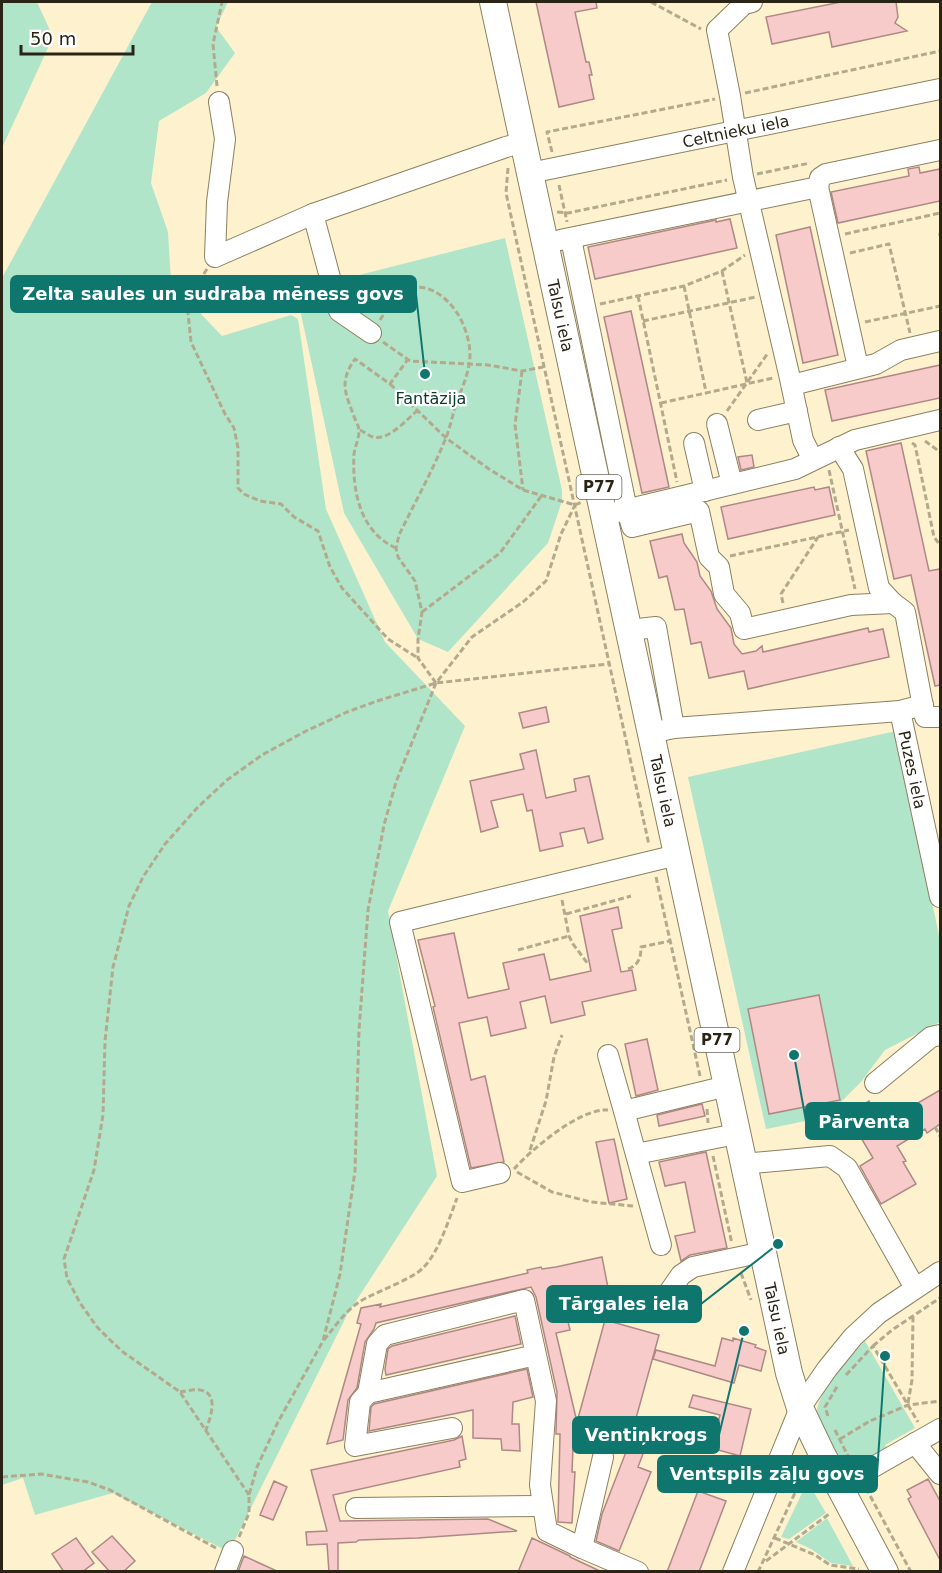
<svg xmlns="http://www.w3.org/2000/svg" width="942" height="1573" viewBox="0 0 942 1573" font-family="'DejaVu Sans',sans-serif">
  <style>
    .green { fill: #b1e5ca }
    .building { fill: #f6cbc9; stroke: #af8886; stroke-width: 1.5 }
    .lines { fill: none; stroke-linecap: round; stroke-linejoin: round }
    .minor-casing { stroke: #8c805f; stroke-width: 22 }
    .major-casing { stroke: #8c805f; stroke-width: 28 }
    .path { stroke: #b3a98d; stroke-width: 3; stroke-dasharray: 6 3; stroke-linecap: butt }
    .minor { stroke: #fff; stroke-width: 20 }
    .major { stroke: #fff; stroke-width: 26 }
    .labels { text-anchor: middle; stroke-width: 4.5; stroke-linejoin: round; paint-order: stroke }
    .shield { fill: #fff; stroke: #69665c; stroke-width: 1.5 }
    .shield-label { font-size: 15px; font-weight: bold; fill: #292416 }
    .street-label { font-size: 16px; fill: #292416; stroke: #fff }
    .park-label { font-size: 16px; fill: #073926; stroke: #fff }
    .leader { fill: none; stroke: #0f766e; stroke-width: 2 }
    .callout-dot { fill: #0f766e; stroke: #fff; stroke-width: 2 }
    .callout { fill: #0f766e; stroke: #0f766e; stroke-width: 2 }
    .callout-label { font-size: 18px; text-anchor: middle; font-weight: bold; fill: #fff }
  </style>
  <rect width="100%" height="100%" fill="#fef1cd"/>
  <!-- green -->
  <path class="green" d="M2,2H37L53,37L2,148Z
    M152,2H228L216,27L235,53L206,93L159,121L151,183L168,232L171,282L222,336L291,315L298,319L326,509L385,642L465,726L388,911L437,1176L347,1315L229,1552L113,1493L35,1515L23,1478L2,1485V278Z
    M505,238L562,490V501L548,543L448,652L418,639L344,513L296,291Z
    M896,731L940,940V1022L885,1050L861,1082L826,1117L766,1129L688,777Z
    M865,1341L915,1428L885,1445L888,1450L852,1470L845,1471C837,1457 821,1437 817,1422C811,1396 849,1359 865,1341Z
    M809,1484L826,1513L789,1539L781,1537L802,1493Z
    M827,1518L853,1566L831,1563L811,1549L796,1542Z"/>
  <!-- building -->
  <path class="building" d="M536,2H596L597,8L575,12L586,62H589L592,75H589L594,99L559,107Z
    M841,2H896L898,17L895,23L907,31L832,47L829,32L772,44L766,17Z
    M919,167L920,173L940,169V201L838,223L831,192L909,176L908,169Z
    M730,219L737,248L595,279L588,247L716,220V222Z
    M810,227L838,355L803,363L776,235Z
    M631,311L669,487L642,493L604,317Z
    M940,365V398L832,421L825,390Z
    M901,443L929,571L940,569V685L935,686L911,575L894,579L866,451Z
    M752,455L754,467L741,470L738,457Z
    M814,487L815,490L829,487L835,515L728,539L721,507Z
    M682,534L684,543L697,562L700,576L711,591L717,609L731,628L734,644L742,654L756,651L762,646L763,652L868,628L869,632L883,629L889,657L748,689L744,671L709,678L701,642L691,644L684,609L675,610L667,576L659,578L650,541Z
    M546,707L549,722L523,728L519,713Z
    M536,750L546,798L576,791L574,779L589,776L603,839L588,843L584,828L560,833L563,846L540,851L532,810L527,811L523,794L491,801L498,827L481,832L470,781L524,769L520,754Z
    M618,907L622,928L612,930L621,972L632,970L636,990L582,1002L585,1015L551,1023L545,996L520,1002L526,1028L491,1036L487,1017L459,1023L471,1080L485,1076L504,1162L471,1168L433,1007L435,1006L418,940L454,933L468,998L509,989L503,963L544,954L550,980L591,971L580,916Z
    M819,995L840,1100L769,1114L748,1009Z
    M647,1039L658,1090L636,1096L625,1044Z
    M940,1090V1124L927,1133L925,1129L897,1146L906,1161L903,1162L916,1184L881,1204L860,1166L873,1158L847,1114L869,1101L882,1124Z
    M702,1104L705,1116L659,1126L657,1115Z
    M614,1139L627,1199L609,1203L596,1142Z
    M706,1152L727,1248L690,1255L681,1261L675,1236L695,1232L685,1182L665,1186L659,1162Z
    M602,1257L611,1303L566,1313L570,1330L556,1333L577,1422L605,1320L659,1335L630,1440L574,1424L572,1472H575L572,1523L558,1522L560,1434H556L557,1392L536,1297L531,1287L376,1323L374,1329L365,1342L357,1388L348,1400L343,1440L327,1444L361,1324L357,1323L361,1308L381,1304L380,1307L528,1273L527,1270L541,1267L542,1269L556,1267Z
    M515,1316L521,1344L386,1375L385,1369L388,1349L392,1346Z
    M722,1338L733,1341V1338L756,1345L755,1347L766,1351L761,1371L739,1365L734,1383L653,1359L656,1350L715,1366Z
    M527,1369L533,1397L513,1402L512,1424H519L520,1451L502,1450L501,1439L473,1438V1410L369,1431L371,1407L374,1404Z
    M693,1395L751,1409L740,1456L711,1448L720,1415L689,1407Z
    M462,1436L466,1459L459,1461L460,1467L333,1495L340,1521L488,1519L517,1531L418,1538L359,1540L356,1542L338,1543V1572H329L327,1544L307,1545L306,1532L327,1531L311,1470L454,1440Z
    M625,1439L646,1446L638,1467L651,1472L619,1551L596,1541L602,1514L626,1452L621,1450Z
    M928,1479L940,1501V1560L908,1499L911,1497L907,1490Z
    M274,1481L287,1487L273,1520L260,1515Z
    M698,1491L726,1501L699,1572H667Z
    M112,1536L135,1561L123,1572H110L92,1552Z
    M76,1538L94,1563L82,1572H64L52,1554Z
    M532,1538L570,1556V1557L602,1572H518Z
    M244,1556L279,1572H238Z"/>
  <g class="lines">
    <defs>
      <g id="minor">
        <path d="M752,2L744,4L717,30L730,96L743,177L789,374L803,440L813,460"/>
        <path d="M219,102L225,139L217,202L215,257L313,214L506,147L524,142"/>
        <path id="s1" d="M530,173L940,89"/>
        <path d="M818,187L858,367"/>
        <path d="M313,214L339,311L371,333"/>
        <path d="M571,239L627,510L632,527L699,511L709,557L719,567L724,594L740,613L744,629L851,605L893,603"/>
        <path d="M560,240L818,187L820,178L826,174L940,150"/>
        <path d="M792,385L876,364L901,350L940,341"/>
        <path d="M758,420L797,411"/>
        <path d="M717,424L732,484"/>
        <path d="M694,443L705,491"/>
        <path d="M839,447L853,469L879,588L893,603L905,612L925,717H940"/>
        <path d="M617,512L795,469L855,440L940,420"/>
        <path d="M629,630L656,627L674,728"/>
        <path id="s2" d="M900,711L940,897"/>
        <path d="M651,733L674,728L900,711L923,705"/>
        <path d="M608,1055L624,1111L727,1086"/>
        <path d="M875,1083L931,1037L940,1035"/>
        <path d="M624,1111L661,1245"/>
        <path d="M636,1154L736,1134"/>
        <path d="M743,1164L830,1156L847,1168L915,1288"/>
        <path d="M500,1173L462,1182L400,922L677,855"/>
        <path d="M660,1305L681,1275L693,1267L763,1252"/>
        <path d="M536,1355L368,1393L377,1344L385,1335L524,1300L546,1401L540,1485L547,1531L582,1548"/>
        <path d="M368,1393L360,1402L355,1446L452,1428"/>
        <path d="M915,1443L940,1474"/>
        <path d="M603,1457L582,1548L638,1572"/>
        <path d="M840,1486L940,1429"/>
        <path d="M356,1508L542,1506"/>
        <path d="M225,1572L233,1551"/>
        <path d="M733,1572L800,1408L827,1369L853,1337L879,1313L940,1272"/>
      </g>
      <g id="major">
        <path id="s3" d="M493,2L789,1373L800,1408L822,1454L885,1572"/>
      </g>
    </defs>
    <!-- minor casing -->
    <use href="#minor" class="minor-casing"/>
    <!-- major casing -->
    <use href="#major" class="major-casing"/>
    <!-- path -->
    <path class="path" d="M651,2L701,29
      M217,86L213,44L222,2
      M745,93L940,51
      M552,152L547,132L715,99
      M508,168L506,193L649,845
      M757,174L810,163
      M559,185L567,222
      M557,212L568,213L727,180
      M940,233V236
      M845,234L940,213
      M850,253L889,244L910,333
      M207,269L191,294L188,313L191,342L225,414L234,428L238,448V488L244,494L260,501L281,504L294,517L318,531L330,567L342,588L388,639L418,658
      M722,271L747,383
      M684,286L706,392
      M638,296L677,482
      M600,304L684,286L722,271L745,255
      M380,320C391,303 401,283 425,288C435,290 444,297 451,305C464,319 473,346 469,365C467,378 460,392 456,405C452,416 450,429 445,440C432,472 414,504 399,535L396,548L398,557L415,581L422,612L418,639V658L436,683
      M643,321L756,297
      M865,322L940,306
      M383,342L410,361L488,365L522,371L543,367
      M522,371L515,425L523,490
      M390,384L446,438L489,469L523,490L575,505L582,502
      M661,403L773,378
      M727,411L768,353
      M360,430C364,432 368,435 373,437C389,441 407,419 418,410
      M925,441L940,452
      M912,443L915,445L934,537L940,545
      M829,470L855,589
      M396,548C360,532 352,491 354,454C355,446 359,439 359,431C359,427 357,423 355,419C346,394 338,383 355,359L390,384L408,359
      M730,556L849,530
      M783,603L781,594L818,537
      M422,612L500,553L542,495
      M656,877L700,1076
      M562,900L569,936L573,944L588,964
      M566,914L631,896
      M518,950L569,936
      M628,969C639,965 641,957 641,947L670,941
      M707,1109L708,1123
      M935,1127L940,1136
      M530,1150L546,1101L554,1057L562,1035
      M713,1156L732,1244
      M514,1169C532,1149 580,1108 608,1110
      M517,1172L552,1192L591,1202L633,1206
      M741,1273L751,1300
      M324,1340C336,1325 348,1307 366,1298C381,1290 412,1279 423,1268C439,1252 449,1219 457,1198
      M873,1346L892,1330L940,1298
      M846,1375L873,1346L918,1422
      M180,1392C186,1391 194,1389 200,1390C221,1393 209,1421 205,1433
      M908,1403L912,1380L913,1317
      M828,1416L825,1407L838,1385
      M835,1430L851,1462
      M840,1439L870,1421L908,1405L940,1401
      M794,1465L801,1480
      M2,1477L41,1474L88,1482L110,1490L216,1548
      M866,1488L911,1572
      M249,1495L180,1392L123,1352L109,1339L97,1327L80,1303L67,1278L64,1259L94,1170L103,1115L105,1041L113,967L129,906L143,877L165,844L198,807L227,780L262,755L306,731L347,712L377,701L436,683L608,664
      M239,1537L249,1513V1495L257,1467L278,1422L323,1341L340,1274L355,1171L359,1030L368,910L384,825L396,782L436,683L472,637L523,602L546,581L561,534L575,505
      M775,1538L815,1555L830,1565L859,1569
      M766,1561L829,1514
      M758,1572L801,1480L808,1472"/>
    <!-- minor -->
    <use href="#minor" class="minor"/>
    <!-- major -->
    <use href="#major" class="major"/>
  </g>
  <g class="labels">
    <!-- shield labels -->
    <g class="shield">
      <rect x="576.5" y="475" width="45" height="24" rx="4.5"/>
      <rect x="694.5" y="1028" width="45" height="24" rx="4.5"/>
    </g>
    <g class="shield-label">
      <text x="599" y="492">P77</text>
      <text x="717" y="1045">P77</text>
    </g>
    <!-- street labels -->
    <g class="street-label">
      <text dy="6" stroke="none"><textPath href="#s1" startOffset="210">Celtnieku iela</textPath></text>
      <text dy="6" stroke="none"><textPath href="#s3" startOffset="321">Talsu iela</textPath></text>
      <text dy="6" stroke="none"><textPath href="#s2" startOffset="60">Puzes iela</textPath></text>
      <text dy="6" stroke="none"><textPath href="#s3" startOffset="807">Talsu iela</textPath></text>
      <text dy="6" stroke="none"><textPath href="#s3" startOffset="1347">Talsu iela</textPath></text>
    </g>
    <!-- park labels -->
    <g class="park-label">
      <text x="431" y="404">Fantāzija</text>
    </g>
  </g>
  <!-- callouts -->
  <path class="leader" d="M425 374L416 294M794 1055L806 1121M778 1244L701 1304M744 1331L719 1435M885 1356L877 1474"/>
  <g class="callout-dot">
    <circle cx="425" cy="374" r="6"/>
    <circle cx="794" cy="1055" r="6"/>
    <circle cx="778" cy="1244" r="6"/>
    <circle cx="744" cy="1331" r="6"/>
    <circle cx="885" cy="1356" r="6"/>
  </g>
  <g class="callout">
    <rect x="11" y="276" width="405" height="36" rx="6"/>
    <rect x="806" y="1103" width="116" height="36" rx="6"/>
    <rect x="547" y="1286" width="154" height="36" rx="6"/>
    <rect x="573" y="1417" width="146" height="36" rx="6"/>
    <rect x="658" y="1456" width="219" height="36" rx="6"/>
  </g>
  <g class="callout-label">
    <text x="213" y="300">Zelta saules un sudraba mēness govs</text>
    <text x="864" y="1128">Pārventa</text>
    <text x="624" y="1310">Tārgales iela</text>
    <text x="646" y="1441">Ventiņkrogs</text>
    <text x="767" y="1480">Ventspils zāļu govs</text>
  </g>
  <!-- border -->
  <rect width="942" height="1573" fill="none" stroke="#292416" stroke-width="6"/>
  <!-- scale -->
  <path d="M21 45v9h112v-9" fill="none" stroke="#292416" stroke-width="3"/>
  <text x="30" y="45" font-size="18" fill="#292416" stroke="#ffffff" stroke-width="4.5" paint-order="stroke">50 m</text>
</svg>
